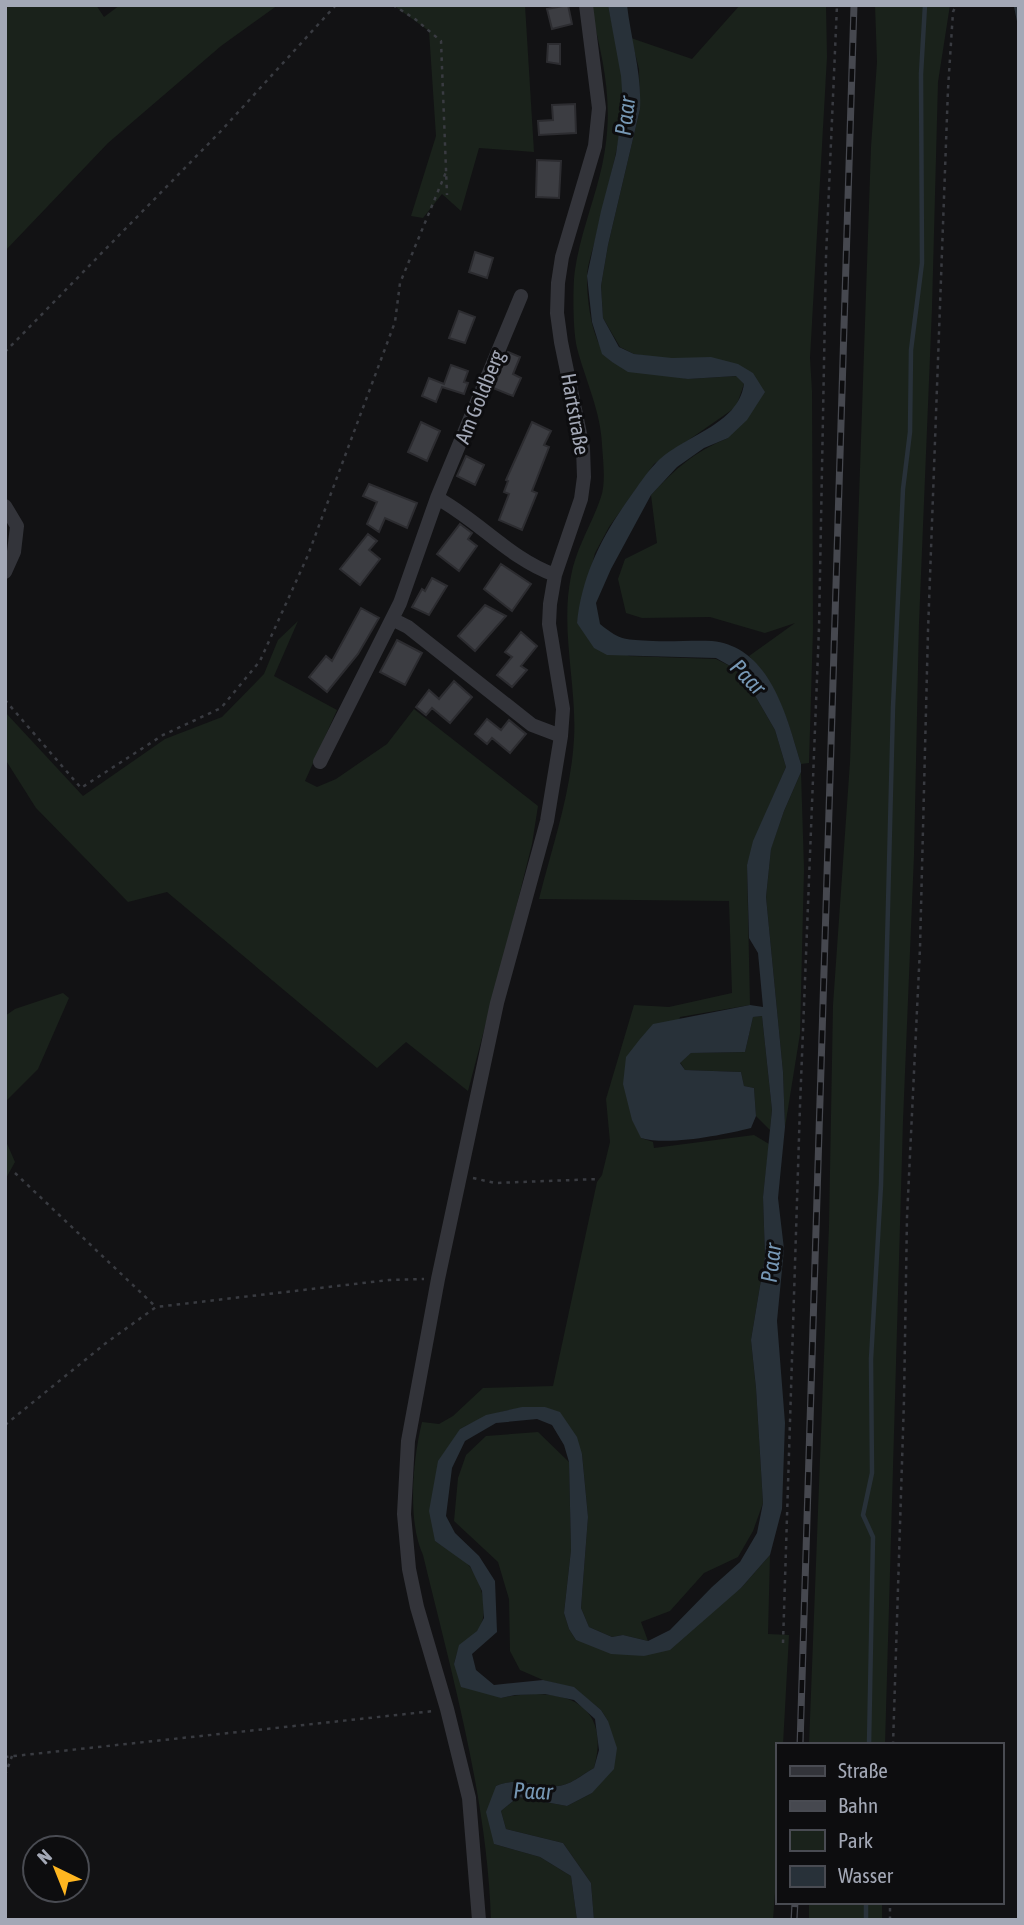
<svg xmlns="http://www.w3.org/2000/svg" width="1024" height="1925" viewBox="0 0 1024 1925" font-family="'Asap Condensed',sans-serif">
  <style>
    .green { fill: #1a221b }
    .water { fill: #283139 }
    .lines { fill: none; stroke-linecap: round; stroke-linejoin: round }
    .stream { stroke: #283139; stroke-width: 4.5 }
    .building { fill: #3c3d42; stroke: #2c2c30; stroke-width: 2 }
    .path { stroke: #393b41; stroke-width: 2.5; stroke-dasharray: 3.5 5; stroke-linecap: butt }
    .street { stroke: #33343a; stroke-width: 14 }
    .rail-casing { stroke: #46484f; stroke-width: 7 }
    .rail { stroke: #0d0d0f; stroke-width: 4.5; stroke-dasharray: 13; stroke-linecap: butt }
    .labels { text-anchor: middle; stroke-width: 6; stroke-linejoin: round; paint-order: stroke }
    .street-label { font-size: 21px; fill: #a3a8b6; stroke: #0d0d0f }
    .water-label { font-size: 23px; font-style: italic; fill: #7697b4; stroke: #0d0d0f }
  </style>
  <rect width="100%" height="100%" fill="#121214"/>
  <!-- green -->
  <path class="green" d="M5,5H96L104,17L120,5H278L221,46L108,143L5,251Z
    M393,5H525L534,152L479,148L461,211L442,194L423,218L411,216L436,136L429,31Z
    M590,5H608C614,37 625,72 623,105C620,151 604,196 595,241C592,252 587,266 587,277C587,304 592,344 612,362L688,379L737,376L744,384L736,407L654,464L609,527L595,553L577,623L629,656L716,659L732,667L746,680L775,730L786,767L769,806L747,865L750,1005L680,1017L641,1138L653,1142L654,1148L754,1135L769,1144L763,1197L765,1256L751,1340L756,1388L763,1503L753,1531L738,1557L704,1573L670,1611L641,1622L648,1641L623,1635L612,1637L589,1627L581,1608L588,1517L582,1454L545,1407C512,1407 489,1413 460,1429L435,1541C446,1549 463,1557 470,1567C482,1583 490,1613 478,1630C464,1648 461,1636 454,1664L501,1698C556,1686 613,1698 594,1768C583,1774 571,1785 558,1786C536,1788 518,1776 496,1786L494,1844L540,1857L571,1876L577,1920H491C487,1797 452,1675 423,1555C407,1521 413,1458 422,1422L439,1424L453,1416L483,1388L553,1386L597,1182L602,1175L610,1142L606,1099L634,1005L669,1007L732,993L729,901L539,899C552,847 571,793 574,739C577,685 560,630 571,576C576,548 592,524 601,497C606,483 603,460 602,445C601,412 585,379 577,348C573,331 573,297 574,279C577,243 594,202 602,166C615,106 604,64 590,5Z
    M740,5H826L827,57L810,358L812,391L813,629L809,763L801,764C787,719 781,691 749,656L795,623L765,633L710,617L642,618L626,613L618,579L625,559L657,543L651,495C676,468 694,452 728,438L753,373L634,354L620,347L603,318L601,286L608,245L640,109L639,69L631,38L692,59Z
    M875,5H950L938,82L932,308L919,623L914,855L903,1121L885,1745H809L829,1226L833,1005L850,762L871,147L877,62Z
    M298,621L274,676L337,710L305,781L317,787L336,779L387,744L414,709L538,806L532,844L513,920L468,1091L406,1042L377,1068L167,892L128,902L36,808L5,759V712L83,796L165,739L222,717L264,674L278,640Z
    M801,772L804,869L800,1034L785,1127L783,1072L766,897L771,848L784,811Z
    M63,993L69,998L38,1069L5,1102V1016L15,1009Z
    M762,1016L772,1110L770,1130L756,1116L754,1088L744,1086L741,1072L685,1070L680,1062L691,1053L745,1052L753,1017Z
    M5,1139L15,1162L5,1180Z
    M538,1432L569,1462L571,1550L564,1613L569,1629L576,1640L644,1656L741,1588L770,1555L768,1634L789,1635L783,1745H777V1866L773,1920H594L591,1883L563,1843L506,1829L501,1811L518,1797L567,1806L592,1793L608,1721L601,1710L574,1688L543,1680L520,1670L510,1651L509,1599L498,1562L454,1521L458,1478L466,1455L486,1436Z
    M809,1902H882V1920H809Z"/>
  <!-- water -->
  <path class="water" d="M608,5H627C631,40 642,73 640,109L608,245L601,286L603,318L619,347L634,354L672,358L711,357L738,364L753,373L765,392L747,420L728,438L704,448L677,467L651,495L611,569L596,603L600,624C622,642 625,639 653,641C673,642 693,640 712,641C771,647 787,718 801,764V772L784,811L771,849L766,897L783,1072L785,1127L778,1198L784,1249L777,1321L785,1423L782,1509L770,1555L741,1588L670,1650L644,1656L611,1654L576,1640L569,1629L564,1613L571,1550L569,1462L564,1445L552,1425L537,1419L496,1423L465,1441L452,1468L446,1516L455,1533L479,1556L495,1581L497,1632L472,1654L476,1670L494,1685L543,1680L574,1687L601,1710L608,1721L617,1748L614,1769L592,1793L567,1806L518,1797L501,1811L506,1829L563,1843L591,1883L594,1920H577L571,1876L540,1857L494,1844L486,1812L496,1786C518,1776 536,1788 558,1786C571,1785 583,1774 594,1768L599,1750L595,1719L574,1700L545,1694L515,1695L501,1698L461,1687L454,1664L459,1645L477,1631L484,1618L482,1591L470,1566L435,1541L429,1511L438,1461L460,1429L486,1415L522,1407H545L560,1412L577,1437L582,1454L588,1517L581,1608L589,1627L612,1637L623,1635L648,1641L670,1630L712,1587L740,1562L757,1533L763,1503L756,1388L751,1340L765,1256L763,1197L772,1110L762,1016L753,1017L745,1052L691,1053L680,1063L685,1070L741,1072L744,1086L754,1088L756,1116L751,1128C723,1135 668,1146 641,1138L632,1120L623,1084L626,1057L640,1039L653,1024L750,1005L763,1007L758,953L749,938L747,865L753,841L786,767L775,730L746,680L732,667L716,658L607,655L594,648L577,623C582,575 602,536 630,497C638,486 646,473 656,463C683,435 738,426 744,384L736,376L688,379L628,372L612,362L602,354L592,322L587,276L601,211L616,154L623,104L621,76Z"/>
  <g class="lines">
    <!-- stream -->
    <path class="stream" d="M1016,5L1019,20
      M869,1745L873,1537L863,1515L872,1473L871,1359L881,1185L893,707L903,489L910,432L911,350L922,263L921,74L925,5
      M866,1920V1902"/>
  </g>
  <!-- building -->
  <path class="building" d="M568,5L572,24L552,29L547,9Z
    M548,44H560V64L547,62Z
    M575,104L576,133L539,135L538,121L553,120L552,105Z
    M537,160L561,161L559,198L536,197Z
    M475,252L493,258L487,278L469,272Z
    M459,311L475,317L465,343L449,338Z
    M508,352L520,357L513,374L521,378L513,396L493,388Z
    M451,365L468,371L464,382L468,383L464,394L442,387L436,402L422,396L429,378L444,384Z
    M421,422L440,431L427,461L408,452Z
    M532,422L551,431L544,445L549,447L532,491L537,493L522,530L499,520L509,494L504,492L508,481L506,480Z
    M466,456L484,465L475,485L457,476Z
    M369,484L417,503L407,528L385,518L379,532L367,524L377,502L363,496Z
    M460,524L472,533L468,539L477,546L459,571L437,554Z
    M368,534L377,541L369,550L380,559L360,585L340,569Z
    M501,564L531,584L512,611L484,589Z
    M432,578L447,586L429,615L412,607L422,589L425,591Z
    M485,605L506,616L475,651L458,636Z
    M361,608L379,618L358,654L327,692L309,677L326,656L332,661Z
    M521,632L537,646L521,666L527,670L512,687L497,675L512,657L505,652Z
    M397,640L422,653L405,685L380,672Z
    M454,681L472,697L450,723L432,708L426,715L416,707L429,690L439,699Z
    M487,719L501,730L509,720L526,734L510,753L492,738L487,744L475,734Z"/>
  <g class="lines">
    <!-- path -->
    <path class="path" d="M393,5L415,19L441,41L447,195
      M5,352L220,132L336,5
      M5,700L81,788L163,735L221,708L260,661L308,555L395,322L400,283L446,172
      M15,1173L156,1307
      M473,1178L495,1183L599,1179
      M5,1425L106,1343L156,1307L389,1280L424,1279
      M783,1643L800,1106L819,628L826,257L837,5
      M893,1745L904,1400L907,1217L920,948L928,631L948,89L953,12L956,5
      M5,1757L434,1711
      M5,1775L12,1756
      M890,1920V1902"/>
    <!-- street -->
    <path class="street" d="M437,498C478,520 510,559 555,575
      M5,506L17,526L14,552L5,572
      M392,619L408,627L532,725L561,736
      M320,762L400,603L437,498L521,296
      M479,1920L469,1798L447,1709L417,1607L409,1569L404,1514L408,1441L438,1279L497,1003L547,821L561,736L563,709L549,624L550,604L555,575L581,499L584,477L583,448L561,342L557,313L558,283L562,257L595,146L599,108L586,5"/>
    <defs>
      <path id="rail" d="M800,1745L854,5
        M794,1920L795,1902"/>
    </defs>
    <!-- rail casing -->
    <use href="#rail" class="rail-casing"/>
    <!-- rail -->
    <use href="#rail" class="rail"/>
  </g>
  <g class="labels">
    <!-- street labels -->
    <g class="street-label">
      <text transform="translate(480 397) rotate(-68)" y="7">Am Goldberg</text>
      <text transform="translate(575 414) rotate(80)" y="7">Hartstraße</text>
    </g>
    <!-- water labels -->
    <g class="water-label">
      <text transform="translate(625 116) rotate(-83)" y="8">Paar</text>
      <text transform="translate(748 677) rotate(46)" y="8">Paar</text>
      <text transform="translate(771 1263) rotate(-83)" y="8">Paar</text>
      <text transform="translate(533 1791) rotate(2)" y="8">Paar</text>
    </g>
  </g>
  <!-- border -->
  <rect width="1024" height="1925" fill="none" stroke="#a3a8b6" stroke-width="14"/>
  <!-- legend -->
  <rect x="776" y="1743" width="228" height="161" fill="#0d0d0f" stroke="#494b52" stroke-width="2"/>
  <rect x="790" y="1766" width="35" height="10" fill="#33343a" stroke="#494b52" stroke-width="2"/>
  <text x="838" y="1778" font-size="21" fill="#a3a8b6">Straße</text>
  <rect x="790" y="1801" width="35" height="10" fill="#46484f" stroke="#494b52" stroke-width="2"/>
  <text x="838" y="1813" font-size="21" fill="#a3a8b6">Bahn</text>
  <rect x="790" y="1830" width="35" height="21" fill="#1a221b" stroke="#494b52" stroke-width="2"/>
  <text x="838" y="1848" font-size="21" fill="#a3a8b6">Park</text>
  <rect x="790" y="1866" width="35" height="21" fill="#283139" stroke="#494b52" stroke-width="2"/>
  <text x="838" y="1883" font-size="21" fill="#a3a8b6">Wasser</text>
  <!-- north arrow -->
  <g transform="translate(56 1869) rotate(317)"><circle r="33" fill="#0d0d0f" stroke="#494b52" stroke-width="2"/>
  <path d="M0-5L12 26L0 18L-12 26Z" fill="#ffb620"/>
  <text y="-10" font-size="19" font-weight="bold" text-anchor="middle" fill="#a3a8b6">N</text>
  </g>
</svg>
